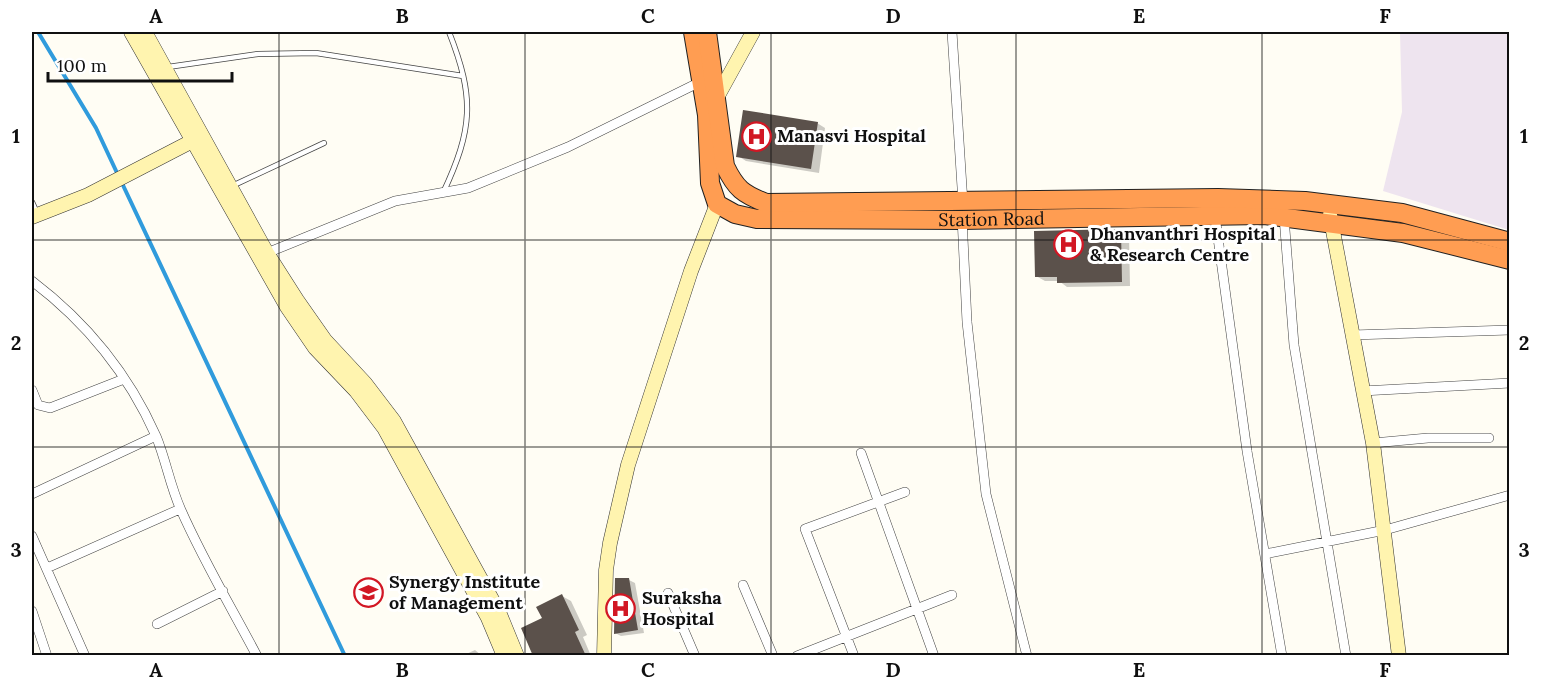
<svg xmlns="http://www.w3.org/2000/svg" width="1541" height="687" viewBox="0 0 1541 687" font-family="Lora,serif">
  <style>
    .industrial { fill: #eee4ef }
    .shadow { fill: #0003 }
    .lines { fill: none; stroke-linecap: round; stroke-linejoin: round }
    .stream { stroke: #309bdc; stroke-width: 4 }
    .building { fill: #5b514b }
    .lane-casing { stroke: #434343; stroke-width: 6 }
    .street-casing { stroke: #434343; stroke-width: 10 }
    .secondary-casing { stroke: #323232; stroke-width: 15 }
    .highway-casing { stroke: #212121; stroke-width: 20 }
    .lane { stroke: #fff; stroke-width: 4.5 }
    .street { stroke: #fff; stroke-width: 9 }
    .secondary { stroke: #fff4af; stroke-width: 14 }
    .highway { stroke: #ff9d52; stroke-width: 18 }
    .grid { fill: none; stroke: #101010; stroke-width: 1.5; stroke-opacity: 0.55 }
    .labels { text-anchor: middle; stroke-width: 6; stroke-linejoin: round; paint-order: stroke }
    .poi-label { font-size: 18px; font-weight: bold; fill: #101010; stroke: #fff; text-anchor: start }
    .street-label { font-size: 18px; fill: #101010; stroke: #fff }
    .neatline { fill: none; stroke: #101010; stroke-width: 2 }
    .grid-label { font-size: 20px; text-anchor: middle; font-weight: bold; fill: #101010 }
  </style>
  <rect width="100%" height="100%" fill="#fffdf4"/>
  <!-- industrial -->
  <path class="industrial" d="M1400,32H1509V230L1383,191L1402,112Z"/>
  <!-- shadow -->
  <path class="shadow" d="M817,123L825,128L819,173L746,161L738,156Z
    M1121,231L1129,235L1130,286L1067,287L1059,281H1045L1036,276Z
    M629,580L635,583L644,633L621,636L615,633Z
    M562,596L571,601L587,635L583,637L591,656H535L544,619Z
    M475,650L482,656H462Z"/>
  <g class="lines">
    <!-- stream -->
    <path class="stream" d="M38,32L96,128L118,175
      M121,181L345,656"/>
  </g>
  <!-- building -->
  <path class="building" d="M743,110L818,122L811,169L736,157Z
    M1121,229L1122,282L1057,283V277H1035L1034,231Z
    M615,578H629L638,630L614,634Z
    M562,594L579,630L575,632L586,656H533L521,628L542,618L536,607Z"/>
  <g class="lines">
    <defs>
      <path id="lane" d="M168,67L258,54L316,53L463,76
        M232,186L324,143
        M443,193C473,129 475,98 449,32
        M32,202L37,213"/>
      <path id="street" d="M952,32L963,203
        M1215,216L1247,451L1282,656
        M962,217L967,322L986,494L1027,656
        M1284,217L1294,345L1346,656
        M262,255L395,201L468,188L568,147L702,81
        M32,281C86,322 128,373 156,436C166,460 170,486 181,510C203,560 231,607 257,656
        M1352,335L1510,330
        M32,390L38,405L50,408L124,379
        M1362,391L1510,383
        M1373,443L1428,438H1489
        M861,453L934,656
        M32,494L156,436
        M32,536L85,656
        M1265,554L1385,530L1510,495
        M47,568L180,509
        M743,585L773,656
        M668,593L695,656
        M32,611L47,656
        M157,624L223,591
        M797,656L952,595
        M854,656L805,529L905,492"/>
      <path id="secondary" d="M131,32L287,307L315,348L356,391L384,428L488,618L504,656
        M145,32L267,253L297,300L325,340L365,383L394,421L499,612L517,656
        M715,101L753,32
        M1330,215L1373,443L1399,656
        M32,217L88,195L200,137
        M604,656L606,570L610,543L628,465L691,271L717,204"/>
      <g id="highway">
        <path id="s1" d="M693,32L707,115L710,183L717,204L735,214L757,219L962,220L1264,215L1403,233L1510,260"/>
        <path d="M707,32L725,166C736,189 743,194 766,203L1218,198L1305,201L1402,213L1510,242"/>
      </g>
    </defs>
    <!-- lane casing -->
    <use href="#lane" class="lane-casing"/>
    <!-- street casing -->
    <use href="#street" class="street-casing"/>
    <!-- secondary casing -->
    <use href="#secondary" class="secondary-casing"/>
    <!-- highway casing -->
    <use href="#highway" class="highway-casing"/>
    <!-- lane -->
    <use href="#lane" class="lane"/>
    <!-- street -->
    <use href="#street" class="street"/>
    <!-- secondary -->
    <use href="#secondary" class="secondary"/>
    <!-- highway -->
    <use href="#highway" class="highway"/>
  </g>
  <!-- grid -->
  <path class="grid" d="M279,32V656M525,32V656M771,32V656M1016,32V656M1262,32V656M32,240H1510M32,447H1510"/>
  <!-- icons -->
  <defs>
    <symbol id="hospital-ring" viewBox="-11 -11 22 22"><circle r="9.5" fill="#fff" stroke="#d21724" stroke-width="1.5"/><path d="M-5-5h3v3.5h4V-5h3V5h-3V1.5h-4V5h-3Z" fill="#d21724"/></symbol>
    <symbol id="university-ring" viewBox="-11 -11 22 22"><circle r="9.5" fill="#fff" stroke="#d21724" stroke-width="1.5"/><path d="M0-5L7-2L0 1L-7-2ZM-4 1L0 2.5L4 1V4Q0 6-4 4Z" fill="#d21724"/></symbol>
  </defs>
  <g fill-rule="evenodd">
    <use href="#hospital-ring" x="740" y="120" width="33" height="33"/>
    <use href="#hospital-ring" x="1052" y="228" width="33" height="33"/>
    <use href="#university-ring" x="352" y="576" width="33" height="33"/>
    <use href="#hospital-ring" x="604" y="592" width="33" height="33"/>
  </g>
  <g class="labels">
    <!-- poi labels -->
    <g class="poi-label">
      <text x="777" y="142">Manasvi Hospital</text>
      <text x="1090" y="240">Dhanvanthri Hospital<tspan x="1090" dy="21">&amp; Research Centre</tspan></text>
      <text x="389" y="588">Synergy Institute<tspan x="389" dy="21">of Management</tspan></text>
      <text x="642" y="604">Suraksha<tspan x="642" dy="21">Hospital</tspan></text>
    </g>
    <!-- street labels -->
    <g class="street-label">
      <text dy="6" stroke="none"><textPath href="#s1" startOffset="452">Station Road</textPath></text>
    </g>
  </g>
  <!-- border -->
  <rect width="1541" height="687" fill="none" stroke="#ffffff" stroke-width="66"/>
  <!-- scale -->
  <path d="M48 72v9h184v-9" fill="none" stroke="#101010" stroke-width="3"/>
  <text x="57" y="72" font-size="18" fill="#101010" stroke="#ffffff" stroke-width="4.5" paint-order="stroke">100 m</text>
  <rect x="33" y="33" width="1475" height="621" class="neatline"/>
  <g class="grid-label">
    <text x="156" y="23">A</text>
    <text x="402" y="23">B</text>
    <text x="648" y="23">C</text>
    <text x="893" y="23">D</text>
    <text x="1139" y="23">E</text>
    <text x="1385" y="23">F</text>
    <text x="16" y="143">1</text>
    <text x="1524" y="143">1</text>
    <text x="16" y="350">2</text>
    <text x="1524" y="350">2</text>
    <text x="16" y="557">3</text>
    <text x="1524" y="557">3</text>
    <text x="156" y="677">A</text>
    <text x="402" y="677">B</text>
    <text x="648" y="677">C</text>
    <text x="893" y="677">D</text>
    <text x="1139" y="677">E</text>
    <text x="1385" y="677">F</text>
  </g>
</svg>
